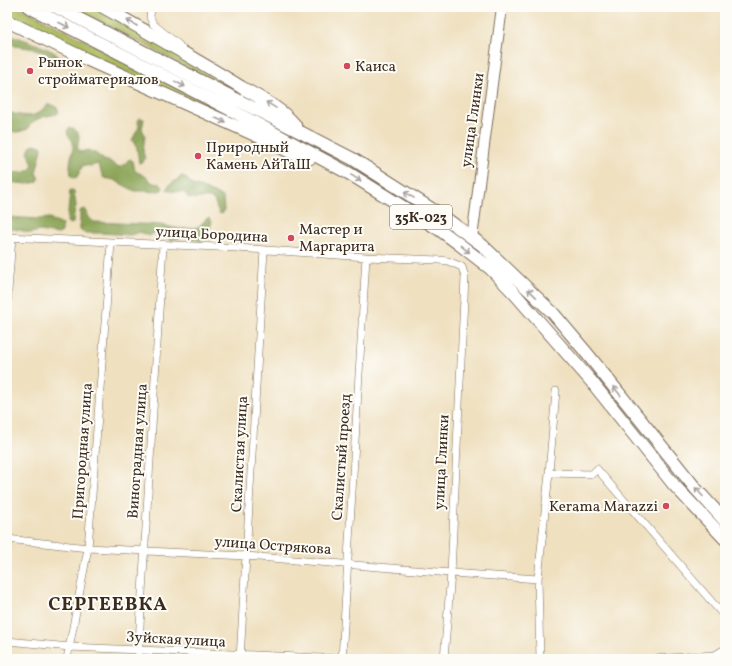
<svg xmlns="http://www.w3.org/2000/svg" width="732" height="666" viewBox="0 0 732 666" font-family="Vollkorn,serif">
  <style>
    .green { fill: #acbb5e; stroke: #74723e }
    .forest { fill: #89a355; stroke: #62663a }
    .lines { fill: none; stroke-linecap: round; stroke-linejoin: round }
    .minor-casing { stroke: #7a6a57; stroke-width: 8 }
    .secondary-casing { stroke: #7a6a57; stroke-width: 12 }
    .primary-casing { stroke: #7a6a57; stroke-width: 14 }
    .minor { stroke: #fff; stroke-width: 7 }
    .secondary { stroke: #fff; stroke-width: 10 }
    .primary { stroke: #fff; stroke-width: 12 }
    .oneway { stroke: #a79f9a }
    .poi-dot { fill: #d1495b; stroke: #fdfcf7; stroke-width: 1.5 }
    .labels { text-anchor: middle; stroke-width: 4; stroke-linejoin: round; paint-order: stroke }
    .shield { fill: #fdfcf7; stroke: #75695f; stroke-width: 1 }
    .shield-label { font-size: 14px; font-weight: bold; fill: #3b2a1e }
    .poi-label { font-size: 15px; fill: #3b2a1e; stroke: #fdfcf7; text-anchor: start }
    .street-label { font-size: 15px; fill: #3b2a1e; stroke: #fdfcf7 }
    .district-label { font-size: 19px; font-weight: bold; letter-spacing: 1px; fill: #3b2a1e; stroke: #fdfcf7 }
  </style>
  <rect width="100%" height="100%" fill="#fdfcf7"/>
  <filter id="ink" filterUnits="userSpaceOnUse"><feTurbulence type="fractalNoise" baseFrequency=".025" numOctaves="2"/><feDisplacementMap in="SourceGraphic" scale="8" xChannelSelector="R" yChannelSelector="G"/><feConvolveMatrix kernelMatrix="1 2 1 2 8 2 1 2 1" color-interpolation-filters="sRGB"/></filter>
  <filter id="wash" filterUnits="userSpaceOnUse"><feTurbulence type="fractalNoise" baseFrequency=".012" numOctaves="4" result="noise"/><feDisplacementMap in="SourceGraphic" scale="16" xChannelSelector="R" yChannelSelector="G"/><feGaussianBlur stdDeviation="0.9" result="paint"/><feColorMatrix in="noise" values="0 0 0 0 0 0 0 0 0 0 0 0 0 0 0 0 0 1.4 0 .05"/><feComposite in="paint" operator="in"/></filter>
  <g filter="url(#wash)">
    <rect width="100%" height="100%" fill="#efe0c0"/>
    <!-- green -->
    <path class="green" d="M7,7H19L220,109L219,113L7,18Z
      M74,7H95L232,86L230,90Z"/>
    <!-- forest -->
    <path class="forest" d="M7,31L12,35C23,40 52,48 58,56L57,59L36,49L15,46L7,40Z
      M51,104L57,108L59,111L57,114C47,116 31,118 28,129L18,132L7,131V112C16,114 30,119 38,113C43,110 45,105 51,104Z
      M140,118L144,119L142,129L145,135L143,152L145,159L143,162L139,163L137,148L132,140L139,127L138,121Z
      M69,128H73C84,136 76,141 78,151L81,152L88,150L95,153L104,160L111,162L116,166L120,167L126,164L127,161L130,159L133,161L135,171L145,176L153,183L160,184L163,187L162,190L152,192L148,191H135L114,180L104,178C101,174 101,169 98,164L91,166L83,165L77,177L74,178L71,176C71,173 70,169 70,166C70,158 74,150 73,142C71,136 64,135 69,128Z
      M34,144L41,146L42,149L36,173L38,176L39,179L37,182L27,184L7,182V174C16,170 27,177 33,165L28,152L31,146Z
      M182,176L185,177L193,185L200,187L223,197L224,211L222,214L219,213L214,200L211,198C207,198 202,198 198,198C189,198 190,201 184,192L170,191L167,189L168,186Z
      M71,190L74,192L76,206L74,213L73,223L70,224L67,222L70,191Z
      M83,209L86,211L88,217L94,222L161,225L180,229L198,227L206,219L209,218L212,221L209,231V238L200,241L183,237L170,241C167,237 160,231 155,233C153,233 151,235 149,236L140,232L130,235L102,233H85L82,232L80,229V211Z
      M7,217L40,219L50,218L62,225V232L58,234L40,231L30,233L20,230L7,228Z"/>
  </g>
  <g filter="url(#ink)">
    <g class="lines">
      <defs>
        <path id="minor" d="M151,7L150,17L153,24L179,45
          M7,237L237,248L366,257L439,260L448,261L462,267L465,277L451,573L444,659
          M7,305L12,237
          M549,473L592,474L597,469L725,617
          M7,539L88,548L246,556L451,573L538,579
          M7,641L70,647L344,659
          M67,659L88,548L111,243
          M138,659L163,245
          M240,659L264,250
          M342,659L366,257
          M540,659L538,579L549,473L556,391
          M654,659L715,655L725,649"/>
        <path id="secondary" d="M472,238L502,7"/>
        <path id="primary" d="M29,7L231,110L350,174L440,230L459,244L491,269L515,294L591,381L674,485L725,539
          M56,7L353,159L441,215L482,245L553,313L585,351L696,489L725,521
          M103,7C149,33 196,59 241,87C260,98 281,108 295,125
          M7,21L86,59L262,138L294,154L310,158"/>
      </defs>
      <!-- minor casing -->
      <use href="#minor" class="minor-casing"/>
      <!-- secondary casing -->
      <use href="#secondary" class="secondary-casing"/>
      <!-- primary casing -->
      <use href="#primary" class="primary-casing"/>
      <!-- minor -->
      <use href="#minor" class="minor"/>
      <!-- secondary -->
      <use href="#secondary" class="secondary"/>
      <!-- primary -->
      <use href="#primary" class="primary"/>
    </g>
    <!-- one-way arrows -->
    <defs><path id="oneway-shaft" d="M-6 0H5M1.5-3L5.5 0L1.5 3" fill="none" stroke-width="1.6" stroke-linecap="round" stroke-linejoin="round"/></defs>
    <g class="oneway">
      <use href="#oneway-shaft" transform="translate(132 23) rotate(-150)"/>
      <use href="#oneway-shaft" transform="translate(64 25) rotate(27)"/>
      <use href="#oneway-shaft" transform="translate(180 84) rotate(27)"/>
      <use href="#oneway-shaft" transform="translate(271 105) rotate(-148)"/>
      <use href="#oneway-shaft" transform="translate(220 120) rotate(24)"/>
      <use href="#oneway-shaft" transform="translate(356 178) rotate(31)"/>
      <use href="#oneway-shaft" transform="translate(409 195) rotate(-148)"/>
      <use href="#oneway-shaft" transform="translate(465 249) rotate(38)"/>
      <use href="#oneway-shaft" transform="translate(532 293) rotate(-136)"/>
      <use href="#oneway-shaft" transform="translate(617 391) rotate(-129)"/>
      <use href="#oneway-shaft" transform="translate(699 492) rotate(-132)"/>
    </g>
  </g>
  <!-- markers -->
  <g class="poi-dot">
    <circle cx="347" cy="66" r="4"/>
    <circle cx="30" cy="71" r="4"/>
    <circle cx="198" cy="156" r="4"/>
    <circle cx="291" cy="238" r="4"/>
    <circle cx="666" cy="506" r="4"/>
  </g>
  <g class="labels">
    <!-- shield labels -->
    <rect class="shield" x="390" y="205" width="62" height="24" rx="3"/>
    <g class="shield-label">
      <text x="421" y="222">35К-023</text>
    </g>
    <!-- poi labels -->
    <g class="poi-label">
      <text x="38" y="67">Рынок<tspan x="38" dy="17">стройматериалов</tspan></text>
      <text x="355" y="71">Каиса</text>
      <text x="206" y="152">Природный<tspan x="206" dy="17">Камень АйТаШ</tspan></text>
      <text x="299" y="234">Мастер и<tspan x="299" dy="17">Маргарита</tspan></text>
      <text x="658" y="511" text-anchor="end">Kerama Marazzi</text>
    </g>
    <!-- street labels -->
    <g class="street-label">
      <text transform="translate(472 120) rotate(-82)" y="5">улица Глинки</text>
      <text transform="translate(212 234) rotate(3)" y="5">улица Бородина</text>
      <text transform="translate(82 451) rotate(-86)" y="5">Пригородная улица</text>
      <text transform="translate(137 451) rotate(-86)" y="5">Виноградная улица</text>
      <text transform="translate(239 454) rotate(-87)" y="5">Скалистая улица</text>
      <text transform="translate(341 457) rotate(-86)" y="5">Скалистый проезд</text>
      <text transform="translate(441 462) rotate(-87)" y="5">улица Глинки</text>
      <text transform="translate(273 545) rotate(4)" y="5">улица Острякова</text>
      <text transform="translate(176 639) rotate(3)" y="5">Зуйская улица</text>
    </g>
    <!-- district labels -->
    <g class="district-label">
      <text x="108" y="610">СЕРГЕЕВКА</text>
    </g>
  </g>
  <!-- margin -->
  <rect width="732" height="666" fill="none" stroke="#fdfcf7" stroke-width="24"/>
</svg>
